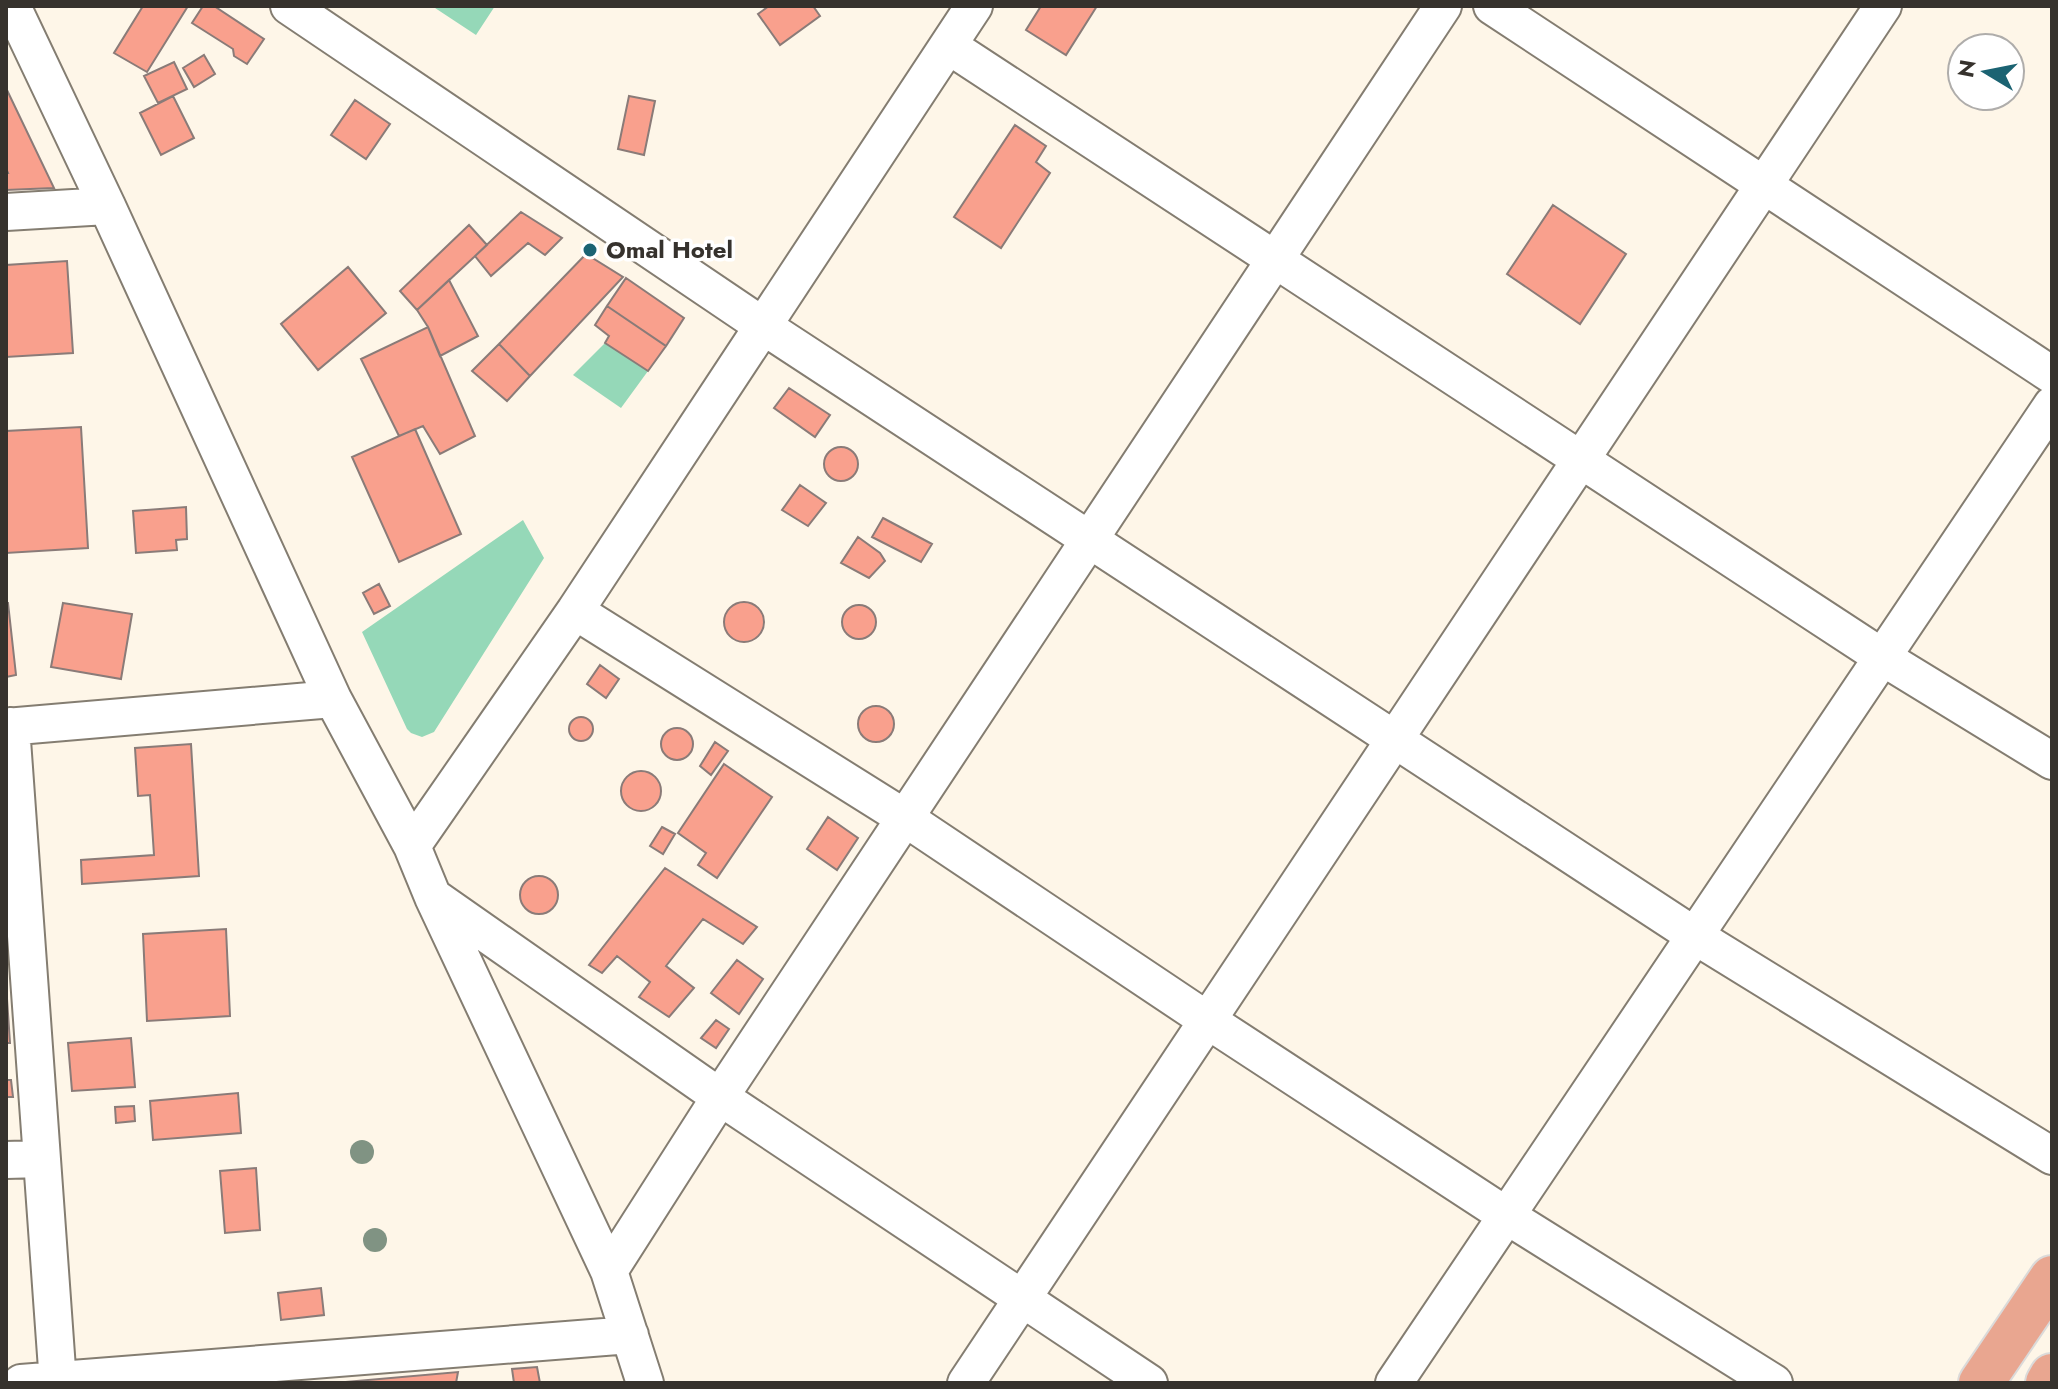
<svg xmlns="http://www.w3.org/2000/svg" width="2058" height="1389" viewBox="0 0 2058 1389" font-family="Jost,sans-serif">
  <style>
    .green { fill: #95d8b8 }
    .building { fill: #f9a08d; stroke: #8a7b78; stroke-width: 2 }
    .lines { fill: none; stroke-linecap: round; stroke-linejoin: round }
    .street-casing { stroke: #847d71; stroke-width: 40 }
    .primary-casing { stroke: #dbdad9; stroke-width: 48 }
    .street { stroke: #fff; stroke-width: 36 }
    .primary { stroke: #e9a690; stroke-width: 44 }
    .tree { fill: #809383 }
    .poi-dot { fill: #1b6372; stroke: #fff; stroke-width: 3 }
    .labels { text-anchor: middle; stroke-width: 7; stroke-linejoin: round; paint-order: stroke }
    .poi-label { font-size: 24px; font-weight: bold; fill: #36322d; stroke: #fff; text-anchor: start }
  </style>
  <rect width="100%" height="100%" fill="#fef6e8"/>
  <!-- green -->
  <path class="green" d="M432,6H495L476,35Z
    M605,343L648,371L621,408L573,375Z
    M523,520L544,558L434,732L422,737L411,733L407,729L362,632Z"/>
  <!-- building -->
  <path class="building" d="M143,6H188L147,72L114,53Z
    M203,6H214L264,39L247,64L234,56L233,49L192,23Z
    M769,6H813L820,16L780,45L758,14Z
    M1041,6H1097L1066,55L1026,30Z
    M204,55L215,74L194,87L183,68Z
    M174,62L187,89L158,103L144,76Z
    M6,88L54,188L6,190V173H8L6,168Z
    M173,96L194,138L161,155L140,113Z
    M629,96L655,101L644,155L618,149Z
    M355,100L390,124L366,159L331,135Z
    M1015,125L1046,146L1036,162L1050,173L1001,248L954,217Z
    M1553,205L1626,254L1580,324L1507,274Z
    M521,212L562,238L545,255L528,243L491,276L475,256Z
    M469,225L487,245L417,310L400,291Z
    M586,254L623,277L530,376L499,344Z
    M67,261L73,353L6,357V265Z
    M348,267L386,313L318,370L281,324Z
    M626,278L684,318L666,346L607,306Z
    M449,280L478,336L440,356L428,327L417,310Z
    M607,306L666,346L648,371L605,343L609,336L595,325Z
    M428,327L475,436L440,454L423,426L399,436L361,359Z
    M499,344L530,376L507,401L472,371Z
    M789,388L830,415L815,437L774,408Z
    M81,427L88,548L6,553V431Z
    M415,429L461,534L399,562L352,457Z
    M824 464a17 17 0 1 1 34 0a17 17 0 1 1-34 0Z
    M800,485L826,503L808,526L782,510Z
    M186,507L187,539L176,540L177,550L136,553L133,511Z
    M883,518L932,544L921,562L872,537Z
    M858,537L880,553L885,561L869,578L841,563Z
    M379,584L390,606L374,614L363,593Z
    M724 622a20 20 0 1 1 40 0a20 20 0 1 1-40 0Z
    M6,603H8L16,675L6,677Z
    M63,603L132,614L121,679L51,667Z
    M842 622a17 17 0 1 1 34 0a17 17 0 1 1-34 0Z
    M600,665L619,679L606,698L587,684Z
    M858 724a18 18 0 1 1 36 0a18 18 0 1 1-36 0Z
    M569 729a12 12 0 1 1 24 0a12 12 0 1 1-24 0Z
    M661 744a16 16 0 1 1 32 0a16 16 0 1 1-32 0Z
    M715,742L728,751L711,775L700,766Z
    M191,744L199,876L82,884L81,860L154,855L150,795L138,796L135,748Z
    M724,764L772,797L717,878L698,865L706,853L678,833Z
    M621 791a20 20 0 1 1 40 0a20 20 0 1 1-40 0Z
    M828,817L858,838L837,870L807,849Z
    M662,827L675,834L663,854L650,846Z
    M665,868L757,927L743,944L703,919L666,966L694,988L669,1017L639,997L650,982L617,956L602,973L589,965Z
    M520 895a19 19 0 1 1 38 0a19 19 0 1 1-38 0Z
    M226,929L230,1016L147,1021L143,934Z
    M737,960L763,979L739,1014L711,993Z
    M6,984L10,1043H6Z
    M716,1020L729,1029L716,1048L701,1038Z
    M131,1038L135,1087L72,1091L68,1043Z
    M6,1080H11L13,1097H6Z
    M238,1093L241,1133L153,1140L150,1101Z
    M134,1106L135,1121L116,1123L115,1107Z
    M256,1168L260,1230L225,1233L220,1171Z
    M321,1288L324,1315L281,1320L278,1293Z
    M537,1367L540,1383H514L512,1369Z
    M458,1372L456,1383H334Z"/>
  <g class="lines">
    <defs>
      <path id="street" d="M12,6L107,206L333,699L412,846L433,897L609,1271L645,1383
        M289,6L763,326L1695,936L2052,1156
        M1492,6L2052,375
        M949,46L1882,657L2052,761
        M6,212L107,206
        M575,611L905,818L1207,1020L1507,1216L1774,1383
        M11,726L58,1383
        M6,727L333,699
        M412,846L575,611L974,6
        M435,898L720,1097L1149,1383
        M6,1160L42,1159
        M609,1271L720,1097L1443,6
        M21,1383L630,1335
        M966,1383L1883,6
        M1394,1383L2052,405"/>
      <path id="primary" d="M1981,1383L2052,1278
        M2048,1383L2052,1376"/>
    </defs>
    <!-- street casing -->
    <use href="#street" class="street-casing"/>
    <!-- primary casing -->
    <use href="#primary" class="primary-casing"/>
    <!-- street -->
    <use href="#street" class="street"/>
    <!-- primary -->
    <use href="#primary" class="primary"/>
  </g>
  <!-- trees -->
  <g class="tree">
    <circle cx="362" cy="1152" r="12"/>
    <circle cx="375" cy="1240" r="12"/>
  </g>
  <!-- markers -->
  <circle class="poi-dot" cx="590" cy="250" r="8"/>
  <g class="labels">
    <!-- poi labels -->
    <g class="poi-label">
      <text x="606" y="258">Omal Hotel</text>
    </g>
  </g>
  <!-- border -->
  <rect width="2058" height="1389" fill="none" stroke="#36322d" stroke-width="16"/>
  <!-- north arrow -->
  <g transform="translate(1986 72) rotate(280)"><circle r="38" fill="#ffffff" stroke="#afadab" stroke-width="2"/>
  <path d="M0-6L14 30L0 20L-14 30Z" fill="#1b6372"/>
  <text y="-12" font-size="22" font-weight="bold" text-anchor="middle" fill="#36322d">N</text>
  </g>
</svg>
